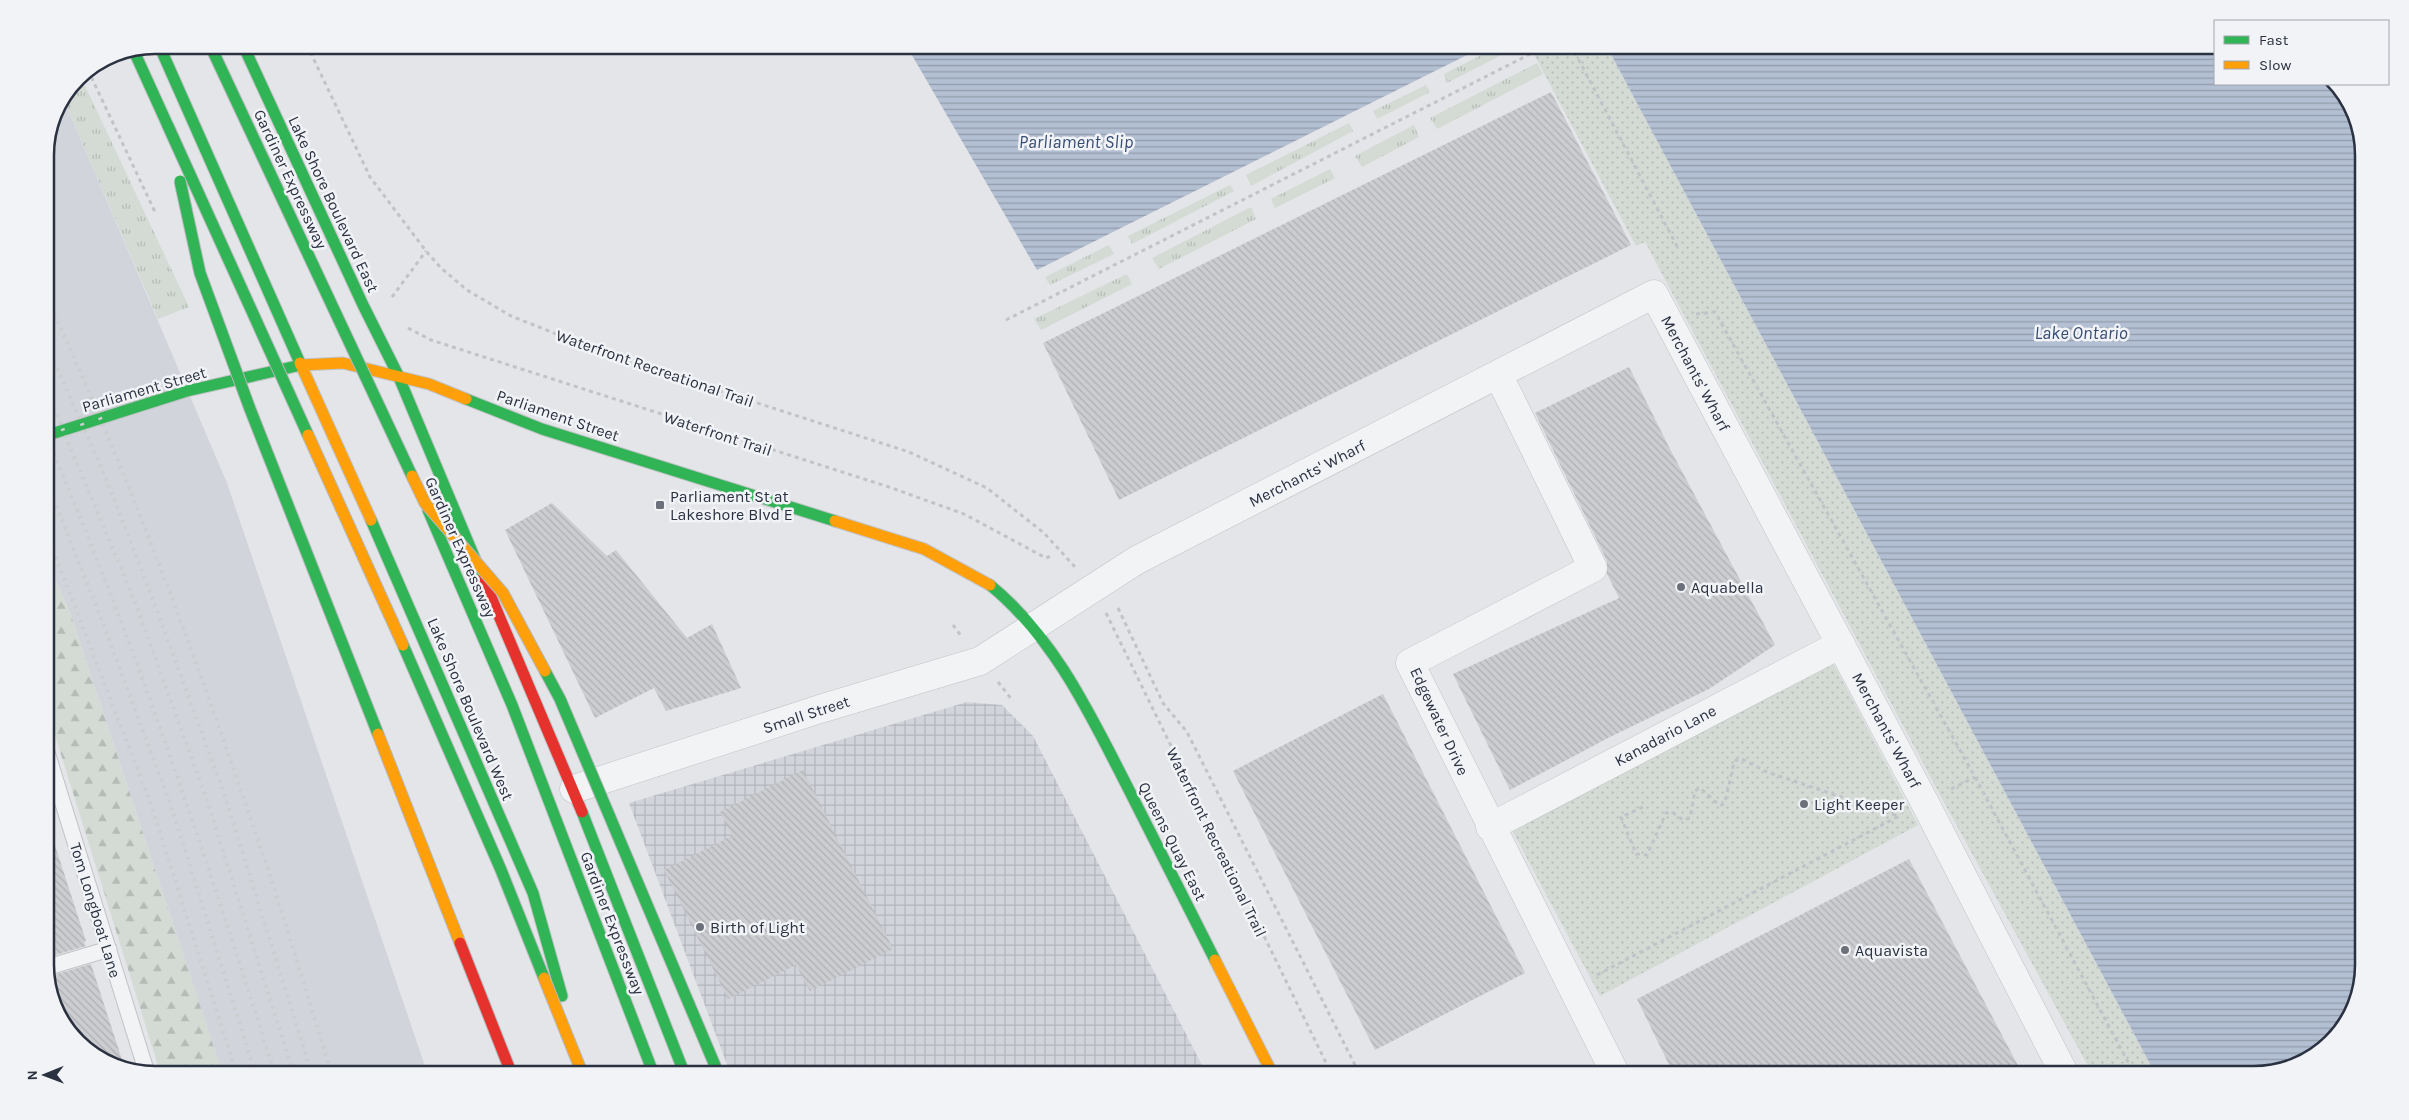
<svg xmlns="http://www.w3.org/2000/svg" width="2409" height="1120" viewBox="0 0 2409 1120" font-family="Karla,sans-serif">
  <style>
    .built { fill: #d2d4db }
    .industrial { fill: url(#industrial-grid) }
    .grass { fill: url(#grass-tufts) }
    .forest { fill: url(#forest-firs) }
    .park { fill: url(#park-dots) }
    .water { fill: url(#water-rules) }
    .building { fill: url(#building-back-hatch) }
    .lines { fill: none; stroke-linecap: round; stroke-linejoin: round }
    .lane-casing { stroke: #c1c3c6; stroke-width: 17 }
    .street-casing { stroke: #c1c3c6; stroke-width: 29 }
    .fast-casing { stroke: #c1c3c6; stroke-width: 13 }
    .slow-casing { stroke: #c1c3c6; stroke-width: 13 }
    .jam-casing { stroke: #c1c3c6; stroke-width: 13 }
    .path { stroke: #c2c3c8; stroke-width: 3; stroke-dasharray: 4 4; stroke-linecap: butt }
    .lane { stroke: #f2f3f5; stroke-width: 15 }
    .street { stroke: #f2f3f5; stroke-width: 28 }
    .fast { stroke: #30b455; stroke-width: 11 }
    .slow { stroke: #ff9f0a; stroke-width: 11 }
    .jam { stroke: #e5322d; stroke-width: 11 }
    .rail { stroke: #cccdcf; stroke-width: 4; stroke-dasharray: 2.5 5; stroke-linecap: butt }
    .fast-bridge-casing { stroke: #b6b8bc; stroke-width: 13; stroke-linecap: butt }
    .slow-bridge-casing { stroke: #b6b8bc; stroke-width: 13; stroke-linecap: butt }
    .jam-bridge-casing { stroke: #b6b8bc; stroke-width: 13; stroke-linecap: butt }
    .fast-bridge { stroke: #30b455; stroke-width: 11 }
    .slow-bridge { stroke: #ff9f0a; stroke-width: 11 }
    .jam-bridge { stroke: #e5322d; stroke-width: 11 }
    .poi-dot { fill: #6b707b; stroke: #f1f3f7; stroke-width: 2 }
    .labels { text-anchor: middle; stroke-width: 5; stroke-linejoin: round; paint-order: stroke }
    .street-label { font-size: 16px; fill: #2a3140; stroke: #f1f3f7 }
    .poi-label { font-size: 16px; fill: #2a3140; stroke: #f1f3f7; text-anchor: start }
    .water-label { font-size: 18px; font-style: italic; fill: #364c73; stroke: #f1f3f7 }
    .rim { fill: none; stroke: #2a3140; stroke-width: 2.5 }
  </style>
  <defs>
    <pattern id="industrial-grid" width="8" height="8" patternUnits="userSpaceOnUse" patternTransform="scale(1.25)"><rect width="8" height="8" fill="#d2d4db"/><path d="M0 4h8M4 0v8" fill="none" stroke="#b4b6bd"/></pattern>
    <pattern id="grass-tufts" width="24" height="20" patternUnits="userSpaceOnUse" patternTransform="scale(1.25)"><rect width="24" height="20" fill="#d3dbd4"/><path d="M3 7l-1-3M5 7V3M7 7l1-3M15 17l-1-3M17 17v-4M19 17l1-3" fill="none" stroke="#b5bcb7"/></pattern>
    <pattern id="forest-firs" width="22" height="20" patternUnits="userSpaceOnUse" patternTransform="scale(1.25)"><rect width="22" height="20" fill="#d3dbd4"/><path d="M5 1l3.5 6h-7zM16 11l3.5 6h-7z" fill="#b5bcb7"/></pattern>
    <pattern id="park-dots" width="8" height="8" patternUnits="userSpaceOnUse" patternTransform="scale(1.25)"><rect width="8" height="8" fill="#d3dbd4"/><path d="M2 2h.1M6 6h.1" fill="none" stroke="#b5bcb7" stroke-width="1.8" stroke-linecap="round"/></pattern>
    <pattern id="water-rules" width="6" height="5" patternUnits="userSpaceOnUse" patternTransform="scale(1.25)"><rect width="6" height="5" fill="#b3bfd2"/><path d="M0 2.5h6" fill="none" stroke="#929cac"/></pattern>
    <pattern id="building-back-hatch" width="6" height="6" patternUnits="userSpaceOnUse" patternTransform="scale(1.25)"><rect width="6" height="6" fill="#cbcdd0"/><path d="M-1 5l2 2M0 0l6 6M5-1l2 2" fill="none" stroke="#aeb0b4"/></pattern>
  </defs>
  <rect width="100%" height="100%" fill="#e3e5e8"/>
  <!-- built -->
  <path class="built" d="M63,98L227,483L428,1075H223L71,615L45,557V148L53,113Z"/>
  <!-- industrial -->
  <path class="industrial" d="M967,702L1002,705L1033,736L1207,1075H731L629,803Z"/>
  <!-- grass -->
  <path class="grass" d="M1501,45H1521L1447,83L1444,74Z
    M1537,63L1543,74L1437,129L1430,118Z
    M80,75L189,307L158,319L63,98Z
    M1426,85L1430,92L1377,119L1373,111Z
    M1349,123L1353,131L1251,186L1246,175Z
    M1414,125L1419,137L1362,167L1355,156Z
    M1330,169L1335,178L1275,208L1271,199Z
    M1230,185L1234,191L1132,244L1128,236Z
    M1251,207L1256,219L1159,269L1152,258Z
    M1109,245L1114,254L1050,285L1045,277Z
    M1127,274L1132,284L1041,330L1034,319Z"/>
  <!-- forest -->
  <path class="forest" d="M45,557L71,615L223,1075H161L45,703Z"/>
  <!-- park -->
  <path class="park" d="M1529,45H1606L2156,1075H2093L1940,795L1645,242L1636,246Z
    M1830,657L1918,825L1600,996L1512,830Z"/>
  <!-- water -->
  <path class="water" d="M906,45H1487L1037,270Z
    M1606,45H2215V84H2333L2345,94L2364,148V965L2356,1007L2315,1057L2254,1075H2156Z"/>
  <!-- building -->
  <path class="building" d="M1551,92L1631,245L1119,500L1043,343Z
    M1629,367L1671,451L1775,645L1709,689L1610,737L1510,790L1453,674L1619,598L1607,574V561L1535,413Z
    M552,503L607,556L616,550L687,638L712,624L741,688L666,711L654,688L595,718L505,530Z
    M1383,694L1525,973L1375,1050L1233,771Z
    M803,770L893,949L810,991L796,965L728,999L664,870L732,836L720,812Z
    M45,830H50L86,941L84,942L86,946L45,958Z
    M1909,859L2023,1075H1674L1637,999Z
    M91,964L125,1069L113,1067L64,1026L47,977Z"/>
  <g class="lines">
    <defs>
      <path id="lane" d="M45,746L147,1073
        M45,968L109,949"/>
      <path id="street" d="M1498,374L1593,568L1410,663L1616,1075
        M574,789L820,709L980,661L1137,560L1654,294L1925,803L2065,1075
        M1490,827L1841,644"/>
      <path id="fast" d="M159,45L300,363
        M243,45L363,305L398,375L483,578
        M133,49L168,126
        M466,399L542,429L835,521
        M45,436L187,391L301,365
        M428,510L512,705L654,1075
        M371,520L533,893L562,996
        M990,585C1055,638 1091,716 1129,790C1158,847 1186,903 1215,960
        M582,812L685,1075"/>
      <path id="slow" d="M300,363L301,365L343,363L429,384L466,399
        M301,365L371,520
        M835,521L924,549L990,585
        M1215,960L1273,1075"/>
      <path id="jam" d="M483,578L582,812"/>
    </defs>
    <!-- lane casing -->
    <use href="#lane" class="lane-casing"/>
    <!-- street casing -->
    <use href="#street" class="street-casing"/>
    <!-- fast casing -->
    <use href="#fast" class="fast-casing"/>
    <!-- slow casing -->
    <use href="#slow" class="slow-casing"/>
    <!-- jam casing -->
    <use href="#jam" class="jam-casing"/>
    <!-- path -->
    <path class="path" d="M307,45L370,177L426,251L441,268L467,290L511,316L612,356L909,452L987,488L1044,533L1075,567
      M1571,45L1679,250
      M88,70L155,212
      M392,297L426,251
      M1696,314L1715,312L1975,777L2135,1075
      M1006,320L1548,45
      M408,328L431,340L889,487L964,514L1046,558L1053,555
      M1118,608L1163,703L1187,732L1360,1075
      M1106,613L1332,1075
      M953,625L961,636
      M998,682L1013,701
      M1951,789L1975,777
      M1643,807L1621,817L1636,854L1647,855L1666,813L1672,812L1683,820L1690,818L1695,791L1700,788L1718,804L1722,805L1725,802L1734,763L1736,760L1742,759L1767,772L1898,816
      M1597,975L1899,816"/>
    <!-- lane -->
    <use href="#lane" class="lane"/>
    <!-- street -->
    <use href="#street" class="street"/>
    <!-- fast -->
    <use href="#fast" class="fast"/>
    <!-- slow -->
    <use href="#slow" class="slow"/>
    <!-- jam -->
    <use href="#jam" class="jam"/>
    <!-- rail -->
    <path class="rail" d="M45,294C130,476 199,665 263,855C288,928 309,1002 332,1075
      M45,341L103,471L152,597L225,796L312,1075
      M45,387L135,602L207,800L294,1075
      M45,433C135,642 207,858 275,1075
      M45,478L99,613L170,803L256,1075
      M45,529L152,807L237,1075"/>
    <defs>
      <path id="fast-bridge" d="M210,45L412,476
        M168,126L308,435
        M180,181L200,273L250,409L378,734
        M403,645L501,870L544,978
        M545,671L560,699L719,1075"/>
      <path id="slow-bridge" d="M308,435L403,645
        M412,476L425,503L503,593L545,671
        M378,734L460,943
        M544,978L583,1075"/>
      <path id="jam-bridge" d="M460,943L512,1075"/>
    </defs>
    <!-- fast-bridge casing -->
    <use href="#fast-bridge" class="fast-bridge-casing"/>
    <!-- slow-bridge casing -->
    <use href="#slow-bridge" class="slow-bridge-casing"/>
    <!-- jam-bridge casing -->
    <use href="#jam-bridge" class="jam-bridge-casing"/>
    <!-- fast-bridge -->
    <use href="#fast-bridge" class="fast-bridge"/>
    <!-- slow-bridge -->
    <use href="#slow-bridge" class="slow-bridge"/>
    <!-- jam-bridge -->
    <use href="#jam-bridge" class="jam-bridge"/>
  </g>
  <!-- markers -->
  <g class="poi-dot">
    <rect x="655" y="500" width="10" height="10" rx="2.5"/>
    <circle cx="1681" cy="587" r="5"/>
    <circle cx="1804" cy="804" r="5"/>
    <circle cx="700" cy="927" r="5"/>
    <circle cx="1845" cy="950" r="5"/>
  </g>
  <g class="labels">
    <!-- street labels -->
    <g class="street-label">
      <text transform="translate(291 179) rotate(65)" y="6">Gardiner Expressway</text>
      <text transform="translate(334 204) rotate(65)" y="6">Lake Shore Boulevard East</text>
      <text transform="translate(655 368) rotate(19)" y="6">Waterfront Recreational Trail</text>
      <text transform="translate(1696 373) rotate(62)" y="6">Merchants' Wharf</text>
      <text transform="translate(144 389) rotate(-16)" y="6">Parliament Street</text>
      <text transform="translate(558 415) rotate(19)" y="6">Parliament Street</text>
      <text transform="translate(718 433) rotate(18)" y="6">Waterfront Trail</text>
      <text transform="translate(1307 473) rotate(-27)" y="6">Merchants' Wharf</text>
      <text transform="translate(461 547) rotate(66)" y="6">Gardiner Expressway</text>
      <text transform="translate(471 709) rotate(67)" y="6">Lake Shore Boulevard West</text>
      <text transform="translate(806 714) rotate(-18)" y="6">Small Street</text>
      <text transform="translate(1440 721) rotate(65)" y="6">Edgewater Drive</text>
      <text transform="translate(1887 730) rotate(62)" y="6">Merchants' Wharf</text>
      <text transform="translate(1665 735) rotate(-28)" y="6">Kanadario Lane</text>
      <text transform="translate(1173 841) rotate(63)" y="6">Queens Quay East</text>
      <text transform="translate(1217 842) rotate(64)" y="6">Waterfront Recreational Trail</text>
      <text transform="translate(96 910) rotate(73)" y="6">Tom Longboat Lane</text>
      <text transform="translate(613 923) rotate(69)" y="6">Gardiner Expressway</text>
    </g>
    <!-- poi labels -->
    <g class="poi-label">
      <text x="670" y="502">Parliament St at<tspan x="670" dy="18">Lakeshore Blvd E</tspan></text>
      <text x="1691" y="593">Aquabella</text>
      <text x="1814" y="810">Light Keeper</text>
      <text x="710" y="933">Birth of Light</text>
      <text x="1855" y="956">Aquavista</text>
    </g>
    <!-- water labels -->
    <g class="water-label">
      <text x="1076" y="148">Parliament Slip</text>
      <text x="2081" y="339">Lake Ontario</text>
    </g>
  </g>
  <!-- crop -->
  <path d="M0 0H2409V1120H0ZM155 54H2254A101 101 0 0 1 2355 155V965A101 101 0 0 1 2254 1066H155A101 101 0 0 1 54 965V155A101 101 0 0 1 155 54Z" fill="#f1f3f7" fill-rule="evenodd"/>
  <path class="rim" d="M155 54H2254A101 101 0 0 1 2355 155V965A101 101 0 0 1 2254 1066H155A101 101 0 0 1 54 965V155A101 101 0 0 1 155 54Z"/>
  <!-- legend -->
  <rect x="2214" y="20" width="175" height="65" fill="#f1f3f7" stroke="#a1a5ae"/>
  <rect x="2224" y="36" width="25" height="8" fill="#30b455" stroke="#a1a5ae"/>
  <text x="2259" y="45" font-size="15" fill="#2a3140">Fast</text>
  <rect x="2224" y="61" width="25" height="8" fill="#ff9f0a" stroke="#a1a5ae"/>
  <text x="2259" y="70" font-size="15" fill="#2a3140">Slow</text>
  <!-- north arrow -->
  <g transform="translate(45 1075) rotate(269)" stroke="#f1f3f7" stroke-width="4" paint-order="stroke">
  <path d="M0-4L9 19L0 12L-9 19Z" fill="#2a3140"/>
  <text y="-8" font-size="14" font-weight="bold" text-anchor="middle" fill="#2a3140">N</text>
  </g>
</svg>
